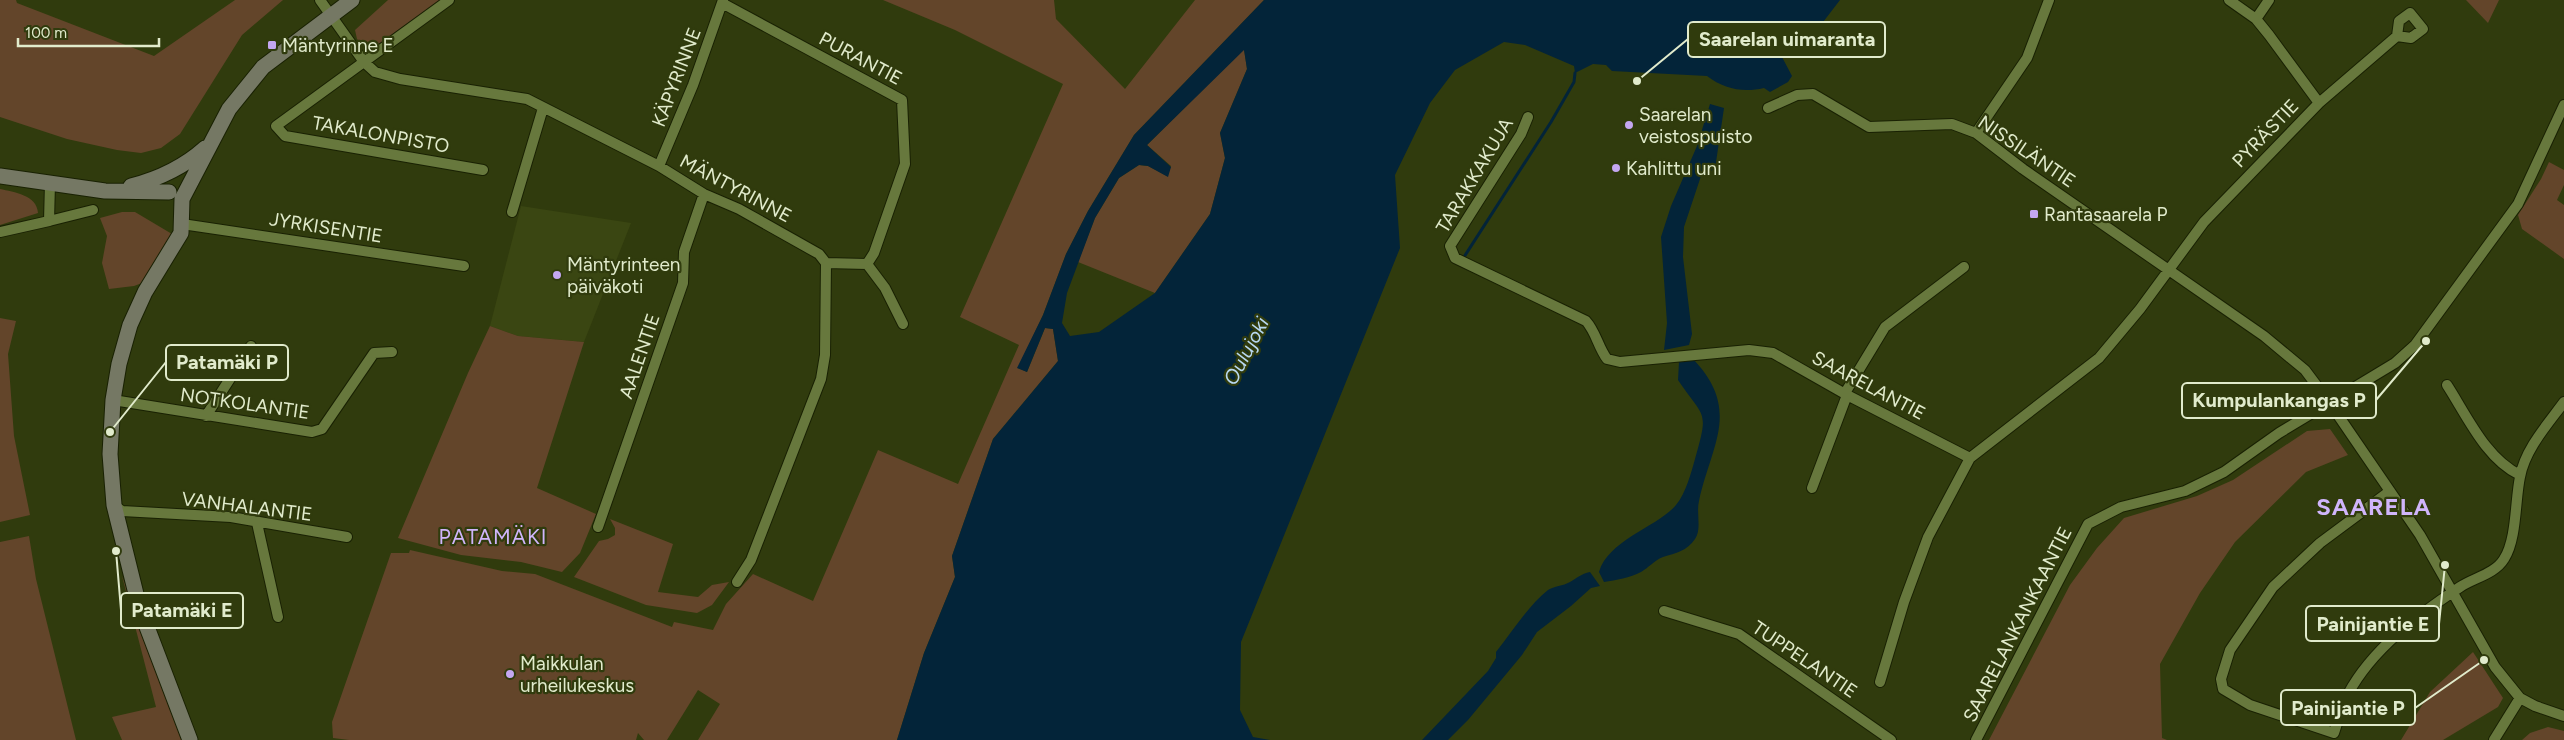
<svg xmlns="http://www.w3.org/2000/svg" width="2564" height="740" viewBox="0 0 2564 740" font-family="Figtree,sans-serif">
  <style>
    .built { fill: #3a4612 }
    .green { fill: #63452a }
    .water { fill: #032439; fill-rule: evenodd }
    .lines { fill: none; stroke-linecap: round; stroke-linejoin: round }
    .stream { stroke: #032439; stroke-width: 3 }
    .street-casing { stroke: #192103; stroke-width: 12 }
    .secondary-casing { stroke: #192103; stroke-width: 17 }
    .street { stroke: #67783d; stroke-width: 10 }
    .secondary { stroke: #757864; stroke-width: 15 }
    .poi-dot { fill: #c4a7f1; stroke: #303b0d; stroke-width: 2 }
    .labels { text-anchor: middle; stroke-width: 4.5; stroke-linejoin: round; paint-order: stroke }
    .poi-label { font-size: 19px; fill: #e1ebcc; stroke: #303b0d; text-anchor: start }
    .street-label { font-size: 19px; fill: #e1ebcc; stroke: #303b0d }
    .water-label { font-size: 20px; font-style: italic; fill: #b8d8f1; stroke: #303b0d }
    .quarter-label { font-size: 21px; letter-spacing: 1px; fill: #d0b5fb; stroke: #303b0d }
    .district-label { font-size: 24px; font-weight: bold; letter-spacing: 1px; fill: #d0b5fb; stroke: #303b0d }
    .leader { fill: none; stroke: #e1ebcc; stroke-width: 2 }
    .callout-dot { fill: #e1ebcc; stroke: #303b0d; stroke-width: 2 }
    .callout { fill: #303b0d; stroke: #e1ebcc; stroke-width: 2 }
    .callout-label { font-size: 20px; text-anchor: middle; font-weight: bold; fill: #e1ebcc }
  </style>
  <rect width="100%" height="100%" fill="#303b0d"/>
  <!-- built -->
  <path class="built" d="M521,206L631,223L584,342L518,336L490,326Z"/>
  <!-- green -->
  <path class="green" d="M0,0H16L17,3L154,56L235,0H283L242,35L180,134L161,148L141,153L117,150L67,139L0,117Z
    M388,0H440L373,48L365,47L357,39L355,30Z
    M883,0H1054L1056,19L1125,89L1195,0H1264L1134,135L1088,211L1066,254L1043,315L1018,368L1027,372L1045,328L1053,329L1058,361L993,439L952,556L955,577L924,653L897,740H698L720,704L698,690L667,740H644L638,733L636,740H349L333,738L332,722L391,553H409L410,550L502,571L535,574L672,627L674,622L713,630L726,604L753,574L813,601L878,450L958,484L1019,345L960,317L1063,84L955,30Z
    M2466,0H2499L2488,23Z
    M1244,49L1247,69L1220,133L1225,158L1210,214L1155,293L1078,262L1095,218L1119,178L1139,165L1148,166L1167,176L1171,166L1147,145Z
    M2549,162L2564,170V185L2557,200L2564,205V259L2522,229L2518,215L2541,179Z
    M0,189C14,192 37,195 38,213L0,225Z
    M122,212H135L172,234L142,283L134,286L109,289L102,263L107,236L100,218Z
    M0,318L16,321L8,354L14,436L30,515L0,522Z
    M490,326L518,336L584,342L537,488L596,514L580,553L562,572L521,562L461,555L398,538L468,373Z
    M2330,429L2348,455L2306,472L2235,542L2200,593L2160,664L2162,738L2167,740H1989L2070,585L2097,548L2124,518L2197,496L2233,480L2307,431Z
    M610,519L673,544L658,592L698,597L712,585L729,582L712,605L697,613L646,605L574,577L599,541L608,539L615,535V528Z
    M29,536L36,579L76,740H0V542Z
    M122,576L184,740H122L112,717L156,707Z
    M2473,652L2503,698L2498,707L2443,740H2401L2430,692Z
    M2548,727L2564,731V740H2522L2530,733Z"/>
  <!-- water -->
  <path class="water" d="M1264,0H1840L1820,26L1782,57L1792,76L1788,82L1770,92L1764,88C1743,93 1724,89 1707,76L1612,71L1606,65L1593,64L1575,73L1574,66L1525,45L1504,42L1455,70L1430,103L1395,175L1400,248L1241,642L1240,710L1253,737L1270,740H897L924,653L955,577L952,556L993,439L1058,361L1053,329L1045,328L1027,372L1017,368L1043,315L1066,254L1088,211L1134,135ZM1244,50L1247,69L1220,133L1225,158L1210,214L1155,293L1099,332L1070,336L1062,323L1067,293L1095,218L1119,178L1139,165L1148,166L1168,177L1171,167L1147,145Z
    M1710,104L1724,108L1715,169L1701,176L1684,227L1683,257L1692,334L1689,345L1664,350L1667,323L1661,237L1671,206L1697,146Z
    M1681,358L1693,359C1742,410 1711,445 1699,501C1696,513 1702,529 1695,539C1687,551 1676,553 1663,557C1655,560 1648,568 1641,572C1630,578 1616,580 1604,582L1599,572C1608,540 1659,526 1676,505C1686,493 1691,473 1695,459C1709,409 1705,420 1678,380L1679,362Z
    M1590,572L1600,586L1591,588L1571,606L1537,632L1522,655L1468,720L1448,740H1422L1488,671L1496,658V652C1512,632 1528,606 1548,590C1554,586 1563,586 1570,582C1577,578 1581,574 1590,572Z"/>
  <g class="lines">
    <!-- stream -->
    <path class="stream" d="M1464,257L1551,122L1574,82L1575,73"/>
    <defs>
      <path id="street" d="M320,0L364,62L375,72L400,79L527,99L659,166L704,194L739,209L819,254L826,263L825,355L821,379L751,560L737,582
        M449,0L276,126L285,136L483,170
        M722,3L902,100L905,164L874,253L867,264L826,263
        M2256,19L2269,0
        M2319,103L2397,36L2411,38L2423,29L2410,13L2399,21L2397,36
        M1768,108L1797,95L1813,94L1869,127L1952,124L1976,133L2023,169L2264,336L2305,370L2329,402L2420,535L2495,667L2520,698L2535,706L2564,716
        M1528,117L1521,134L1450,246L1455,258L1586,321C1596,332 1598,347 1607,359L1620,362L1749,350L1773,353L1847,395L1970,458
        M1976,133L2027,58L2049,0
        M659,166L693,85L723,0
        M512,212L543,108
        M49,221L93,210
        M182,224L464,266
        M0,232L49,221L50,183
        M867,264L885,288L903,324
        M2447,385C2467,416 2486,459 2520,475
        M1845,393L1885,327L1964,267
        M113,400L312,432L322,429L374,353L392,352
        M206,416L251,346
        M1812,488L1847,395
        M2390,491L2320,543L2273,587L2230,650L2221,679L2223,689L2250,705L2334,733C2338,721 2342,706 2348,694C2372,649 2418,615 2460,587C2473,578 2495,574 2504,559C2517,539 2515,500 2520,477C2525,449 2548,424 2564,402
        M114,505L122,511L231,517L347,537
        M257,523L278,617
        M598,527L683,283L684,252L704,194
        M1664,611L1739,634L1891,740
        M1880,682L1904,602L1928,537L1970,458L2099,358L2140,309L2204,222L2319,103L2269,35L2256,19L2229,0
        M1976,740L2088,524L2121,507L2185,491L2224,472L2279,433L2395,363L2415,345L2518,204L2564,105
        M2494,740L2520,698"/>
      <path id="secondary" d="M0,176L105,191L169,192
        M131,186C158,179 185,166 205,148
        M190,740L139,606L114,505L110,454L113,400L119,364L130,325L145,292L181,233L182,199L229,109L263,67L352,0"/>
    </defs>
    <!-- street casing -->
    <use href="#street" class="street-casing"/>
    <!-- secondary casing -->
    <use href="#secondary" class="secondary-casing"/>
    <!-- street -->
    <use href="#street" class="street"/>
    <!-- secondary -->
    <use href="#secondary" class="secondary"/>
  </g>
  <!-- markers -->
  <g class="poi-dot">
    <rect x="267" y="40" width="10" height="10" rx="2.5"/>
    <circle cx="1629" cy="125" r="5"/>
    <circle cx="1616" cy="168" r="5"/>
    <rect x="2029" y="209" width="10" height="10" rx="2.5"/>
    <circle cx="557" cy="275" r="5"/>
    <circle cx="510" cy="674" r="5"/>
  </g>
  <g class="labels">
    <!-- poi labels -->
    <g class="poi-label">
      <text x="282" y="52">Mäntyrinne E</text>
      <text x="1639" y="121">Saarelan<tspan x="1639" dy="22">veistospuisto</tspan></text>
      <text x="1626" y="175">Kahlittu uni</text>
      <text x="2044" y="221">Rantasaarela P</text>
      <text x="567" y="271">Mäntyrinteen<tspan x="567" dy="22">päiväkoti</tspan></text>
      <text x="520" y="670">Maikkulan<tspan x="520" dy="22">urheilukeskus</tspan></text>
    </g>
    <!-- street labels -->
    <g class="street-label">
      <text transform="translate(861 58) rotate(28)" y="7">PURANTIE</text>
      <text transform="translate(676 77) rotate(-69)" y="7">KÄPYRINNE</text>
      <text transform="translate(2265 133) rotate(-46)" y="7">PYRÄSTIE</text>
      <text transform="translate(381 134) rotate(10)" y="7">TAKALONPISTO</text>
      <text transform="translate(2027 151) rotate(34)" y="7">NISSILÄNTIE</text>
      <text transform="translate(1474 175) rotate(-59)" y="7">TARAKKAKUJA</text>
      <text transform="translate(736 188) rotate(28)" y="7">MÄNTYRINNE</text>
      <text transform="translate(326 227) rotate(9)" y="7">JYRKISENTIE</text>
      <text transform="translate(639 356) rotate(-71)" y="7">AALENTIE</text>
      <text transform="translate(1869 385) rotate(28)" y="7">SAARELANTIE</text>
      <text transform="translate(245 403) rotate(8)" y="7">NOTKOLANTIE</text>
      <text transform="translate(247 506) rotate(7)" y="7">VANHALANTIE</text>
      <text transform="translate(2017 624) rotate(-63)" y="7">SAARELANKANKAANTIE</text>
      <text transform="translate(1805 659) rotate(34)" y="7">TUPPELANTIE</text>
    </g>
    <!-- water labels -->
    <g class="water-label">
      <text transform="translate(1246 351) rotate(-62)" y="7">Oulujoki</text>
    </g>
    <!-- quarter labels -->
    <g class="quarter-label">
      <text x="493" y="544">PATAMÄKI</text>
    </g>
    <!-- district labels -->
    <g class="district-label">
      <text x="2374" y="515">SAARELA</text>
    </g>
  </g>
  <!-- callouts -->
  <path class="leader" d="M1637 81L1688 39M110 432L166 362M2426 341L2376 400M116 551L121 610M2445 565L2439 624M2484 660L2415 708"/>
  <g class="callout-dot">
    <circle cx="1637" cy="81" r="5"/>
    <circle cx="110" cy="432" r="5"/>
    <circle cx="2426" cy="341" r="5"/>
    <circle cx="116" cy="551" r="5"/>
    <circle cx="2445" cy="565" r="5"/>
    <circle cx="2484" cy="660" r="5"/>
  </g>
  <g class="callout">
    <rect x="1688" y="22" width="197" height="35" rx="5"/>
    <rect x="166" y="345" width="122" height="35" rx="5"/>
    <rect x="2182" y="383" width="194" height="35" rx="5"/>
    <rect x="121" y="593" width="122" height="35" rx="5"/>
    <rect x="2306" y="606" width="133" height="35" rx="5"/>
    <rect x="2281" y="690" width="134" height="35" rx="5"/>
  </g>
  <g class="callout-label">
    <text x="1787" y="46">Saarelan uimaranta</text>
    <text x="227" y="369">Patamäki P</text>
    <text x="2279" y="407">Kumpulankangas P</text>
    <text x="182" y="617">Patamäki E</text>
    <text x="2373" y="631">Painijantie E</text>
    <text x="2348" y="715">Painijantie P</text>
  </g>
  <!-- scale -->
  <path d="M18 38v8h141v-8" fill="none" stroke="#e1ebcc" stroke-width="2.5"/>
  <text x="25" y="38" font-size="15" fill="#e1ebcc" stroke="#303b0d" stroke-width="4" paint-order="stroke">100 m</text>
</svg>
